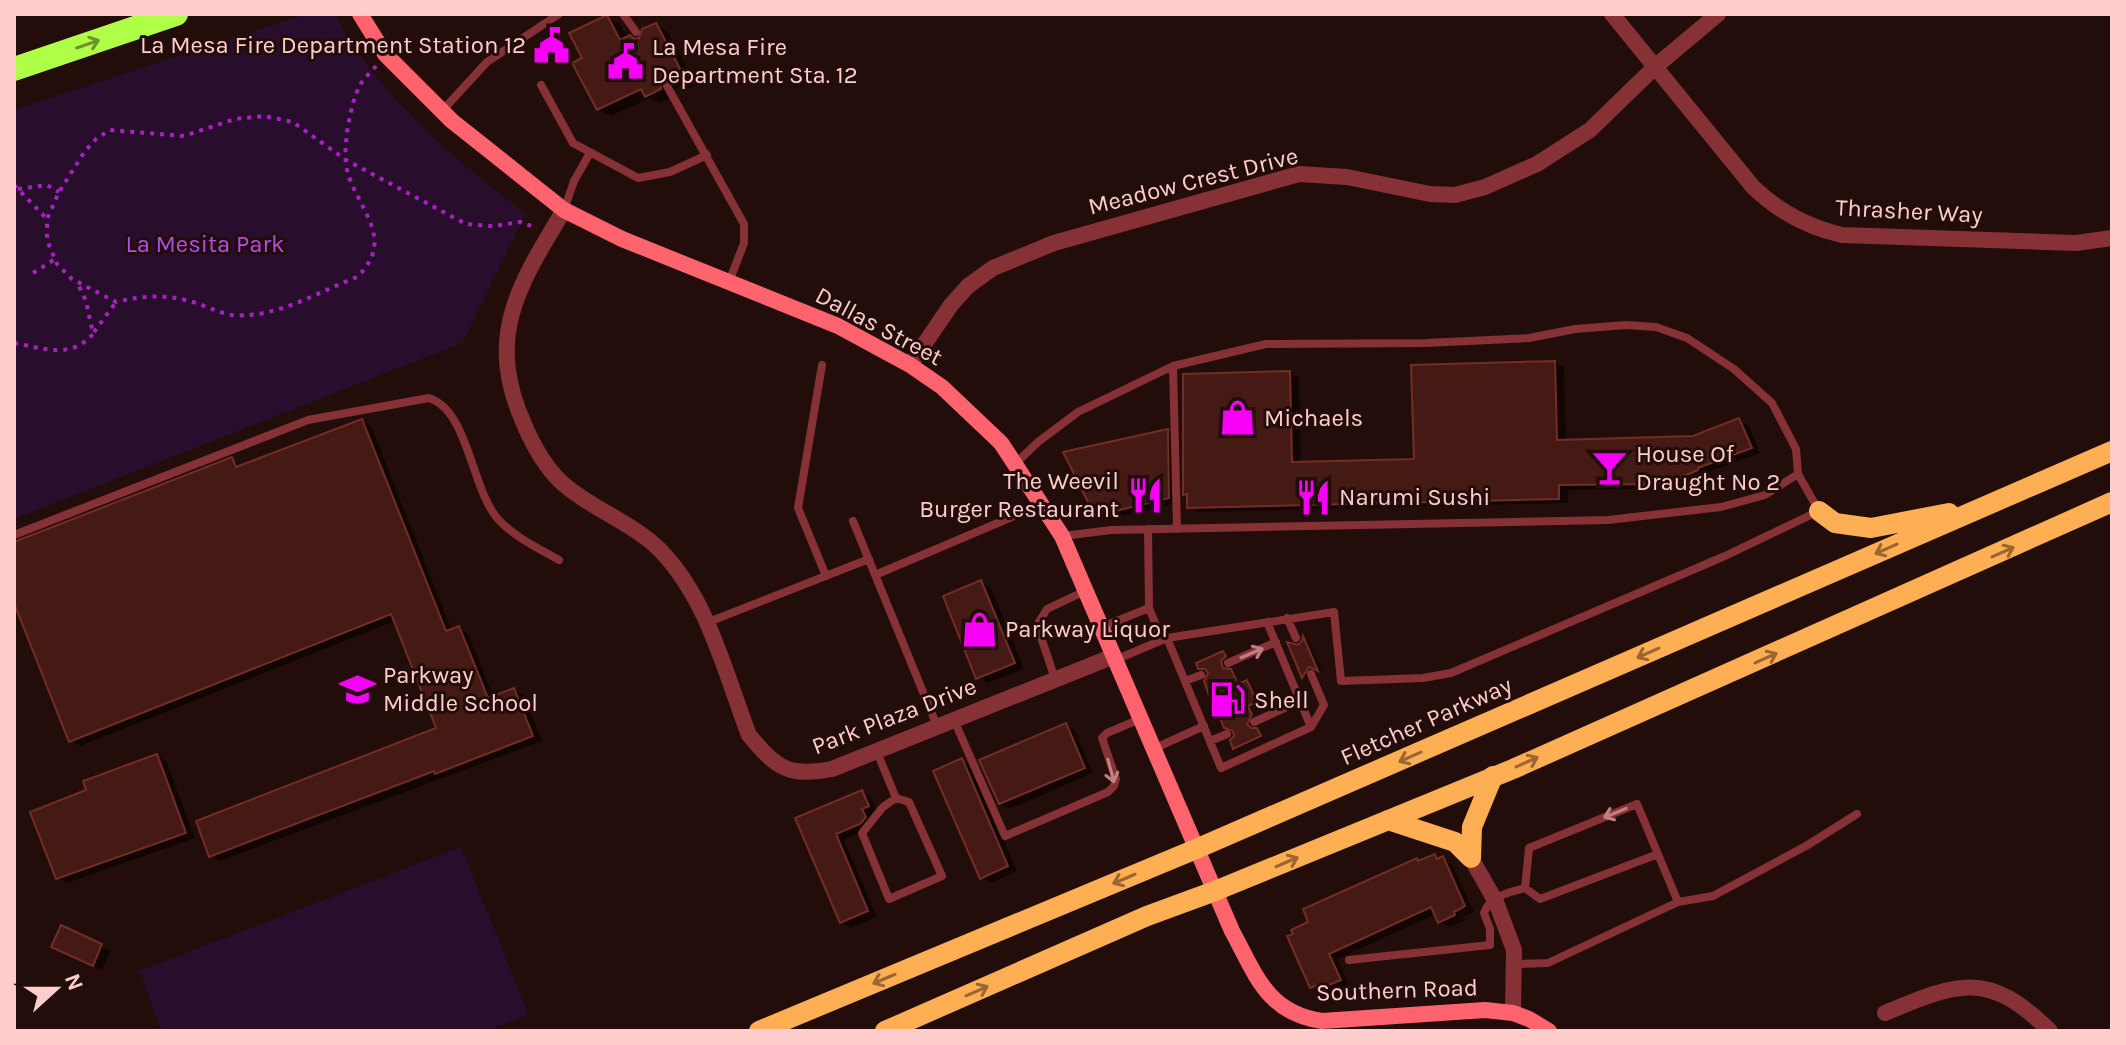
<svg xmlns="http://www.w3.org/2000/svg" width="2126" height="1045" viewBox="0 0 2126 1045" font-family="Karla,sans-serif">
  <style>
    .green { fill: #290d2d }
    .shadow { fill: #0007 }
    .building { fill: #451a15; stroke: #742d25; stroke-width: 2 }
    .lines { fill: none; stroke-linecap: round; stroke-linejoin: round }
    .path { stroke: #a621be; stroke-width: 4; stroke-dasharray: 4 6; stroke-linecap: butt }
    .lane { stroke: #863136; stroke-width: 8 }
    .street { stroke: #863136; stroke-width: 16 }
    .secondary { stroke: #ff636e; stroke-width: 16 }
    .primary { stroke: #ffaf53; stroke-width: 20 }
    .highway { stroke: #b0ff47; stroke-width: 24 }
    .oneway { stroke: #70922c }
    .oneway2 { stroke: #9c6633 }
    .oneway3 { stroke: #c27f81 }
    .labels { text-anchor: middle; stroke-width: 6; stroke-linejoin: round; paint-order: stroke }
    .poi-label { font-size: 24px; fill: #ffcdcc; stroke: #220d0b; text-anchor: start }
    .street-label { font-size: 24px; fill: #ffcdcc; stroke: #220d0b }
    .park-label { font-size: 24px; fill: #b44ceb; stroke: #220d0b }
  </style>
  <rect width="100%" height="100%" fill="#220d0b"/>
  <!-- green -->
  <path class="green" d="M306,14H335C379,96 453,158 526,214L462,343L14,519V110Z
    M461,847L529,1015L486,1031H162L139,971Z"/>
  <!-- shadow -->
  <path class="shadow" d="M607,17L620,24L627,39L638,41L655,25L668,32L696,85L688,89L678,86L673,91V96L659,103L650,98L611,116L598,109L585,59Z
    M1555,363L1564,368L1566,442L1694,438L1739,420L1749,426L1760,453L1706,473L1707,476L1677,488L1568,490V503L1198,512L1189,507V496L1185,494L1289,373L1299,378L1301,464L1416,461Z
    M361,421L371,426L452,631L459,628L468,634L494,698L514,690L523,695L542,741L220,861L211,855L438,729L395,621L80,746L71,740L14,597V544L232,460L242,467Z
    M1167,431L1176,436L1178,503L1106,520L1097,514Z
    M981,582L991,588L1024,669L988,683L978,677Z
    M1304,639L1308,641L1322,672L1316,669L1309,679L1304,676L1291,645L1299,647Z
    M1223,654L1228,659L1224,664L1226,670L1234,673L1240,685L1247,682L1250,684L1259,704L1250,708L1254,718L1250,727L1260,732L1263,738L1238,749L1235,747V730L1219,717L1210,673L1200,667Z
    M1066,725L1075,731L1093,773L1010,809L1000,803Z
    M157,756L166,761L195,838L67,883L58,878Z
    M961,760L971,766L1017,871L991,883L981,877Z
    M862,792L871,797L877,811L870,814L874,823L870,829L844,840L877,917L851,928L841,922L798,819Z
    M1435,856L1452,864L1474,912L1462,917L1464,921L1449,927L1440,922L1436,914L1337,959L1349,985L1331,993L1312,987L1290,937L1417,860L1421,862Z
    M62,927L111,951L102,970L62,952Z"/>
  <!-- building -->
  <path class="building" d="M607,15L620,40L630,35L634,39L639,38L642,29L656,23L685,78L673,83L664,80L661,83V89L645,97L641,89L597,110L572,63L582,58L569,33Z
    M1555,361L1557,440L1693,436L1739,418L1752,448L1698,468V470L1666,484L1559,485V499L1187,508V494L1183,495V374L1290,371L1292,462L1414,459L1411,365Z
    M362,419L446,631L459,626L488,698L514,688L533,736L435,774L434,771L209,857L196,821L436,728L391,614L69,742L14,603V542L232,457L236,467Z
    M1168,429L1169,498L1095,516L1063,452Z
    M981,580L1015,663L976,679L943,596Z
    M1303,636L1318,671L1309,667L1302,678L1287,642L1298,645L1302,641Z
    M1223,651L1226,656L1221,661L1223,668L1231,669L1238,684L1247,680L1257,702L1248,706L1252,715L1247,724L1251,728H1257L1261,736L1233,749L1230,740L1234,736L1233,731L1224,728L1220,718L1217,719L1204,681L1208,673L1205,669H1198L1196,663Z
    M1066,723L1085,768L999,804L979,760Z
    M157,754L186,833L56,879L30,812L86,790L83,781Z
    M962,758L1008,866L980,879L933,771Z
    M862,790L869,806L862,809L866,817L860,824L836,834L868,911L840,923L795,818Z
    M1435,854L1437,859L1443,856L1465,906L1454,912L1455,915L1438,923L1431,907L1329,954L1341,980L1320,989L1318,985L1310,988L1287,936L1293,934L1291,930L1308,922L1303,909L1417,858L1418,861Z
    M61,925L102,944L93,966L51,947Z"/>
  <g class="lines">
    <!-- path -->
    <path class="path" d="M376,66C371,72 364,78 360,85C350,104 342,149 347,170C357,209 397,239 357,277C318,292 275,319 232,315C220,313 208,307 196,303C168,294 145,295 116,302L72,279L57,264L47,240V219L59,192L85,151L96,139L110,130L184,136L235,119L264,116L293,122L346,160L466,224L493,226L520,222L537,228
      M14,185L47,219
      M18,189L47,185L59,192
      M33,273L55,259
      M94,332L116,302
      M14,343C44,348 70,360 93,334L86,301L78,284"/>
    <!-- lane -->
    <path class="lane" d="M623,14L636,32
      M541,85L573,143L638,178L670,172L707,155
      M667,86L744,224V243L729,282
      M442,111L487,62L559,14
      M564,210L574,181L590,153
      M822,365L798,508L826,576
      M1173,366L1177,529
      M1015,464L1038,442L1078,412L1173,366L1266,344L1426,343L1529,338L1575,329L1626,325L1656,327L1687,338L1734,369L1772,403L1796,449L1798,474
      M853,521L937,726
      M1148,529L1149,608L1162,640
      M14,535L308,420L429,398C469,411 471,489 498,519C514,537 538,548 559,560
      M1063,536L1111,530L1608,520L1721,507L1765,495L1798,474L1819,511L1725,556L1451,673L1423,678L1341,681L1334,612L1167,638L1115,660
      M875,575L1012,517
      M1287,618L1296,638
      M706,623L869,559
      M1102,627L1149,608
      M1167,638L1221,768L1311,727L1267,622
      M1228,663L1276,642
      M1311,674L1324,705L1311,727
      M1055,679L1037,625L1047,609L1085,591
      M1185,681L1201,675
      M954,720L1005,836L1108,792L1114,786L1116,779L1102,738L1107,733L1140,719
      M1254,722L1300,701
      M1210,741L1227,734
      M1153,749L1204,726
      M877,752L896,798L909,802L942,876L889,899L862,833L883,807L896,798
      M1678,902L1713,896L1806,846L1857,814
      M1349,960L1490,945V929L1484,913C1490,896 1509,892 1525,888L1540,899L1658,854
      M1514,964L1548,963L1678,902L1637,804L1529,848L1525,888"/>
    <!-- street -->
    <path class="street" d="M1612,14L1753,187C1779,212 1807,227 1842,235L2076,243L2112,238
      M564,210C518,286 485,337 524,424C532,443 545,466 560,481C589,508 632,522 660,550C708,599 725,673 749,735C777,769 789,777 832,769L1114,656
      M910,365L951,305L968,286L993,268L1054,243L1299,174L1347,177L1430,194L1455,195L1485,187L1537,164L1590,130L1656,66L1718,14
      M1471,858L1496,902L1514,950L1513,1013
      M1885,1013C1959,982 1988,970 2050,1031"/>
    <!-- secondary -->
    <path class="secondary" d="M360,14L385,54L452,121L564,210L622,239L838,326L910,365L942,387L1001,443L1062,536L1232,931C1256,975 1267,1013 1322,1021L1485,1010L1513,1013L1529,1019L1549,1031"/>
    <!-- primary -->
    <path class="primary" d="M1819,511L1835,523L1871,528L1949,513
      M1388,820L1455,842L1471,858
      M1471,858L1472,827L1493,776
      M759,1031L1196,849L2112,451
      M885,1031L1147,916L1215,891L1513,769L2112,502"/>
    <!-- highway -->
    <path class="highway" d="M14,69L176,14"/>
  </g>
  <!-- one-way arrows -->
  <defs><path id="oneway-shaft" d="M-6 0H5M1.5-3L5.5 0L1.5 3" fill="none" stroke-width="1.6" stroke-linecap="round" stroke-linejoin="round" transform="scale(2)"/></defs>
  <use class="oneway" href="#oneway-shaft" transform="translate(88 44) rotate(-19)"/>
  <g class="oneway2">
    <use href="#oneway-shaft" transform="translate(1886 549) rotate(156)"/>
    <use href="#oneway-shaft" transform="translate(2003 552) rotate(-24)"/>
    <use href="#oneway-shaft" transform="translate(1648 653) rotate(156)"/>
    <use href="#oneway-shaft" transform="translate(1766 658) rotate(-24)"/>
    <use href="#oneway-shaft" transform="translate(1410 757) rotate(156)"/>
    <use href="#oneway-shaft" transform="translate(1527 762) rotate(-24)"/>
    <use href="#oneway-shaft" transform="translate(1287 862) rotate(-23)"/>
    <use href="#oneway-shaft" transform="translate(1124 879) rotate(157)"/>
    <use href="#oneway-shaft" transform="translate(884 979) rotate(157)"/>
    <use href="#oneway-shaft" transform="translate(977 991) rotate(-24)"/>
  </g>
  <g class="oneway3">
    <use href="#oneway-shaft" transform="translate(1252 653) rotate(-23)"/>
    <use href="#oneway-shaft" transform="translate(1111 771) rotate(75)"/>
    <use href="#oneway-shaft" transform="translate(1615 813) rotate(158)"/>
  </g>
  <!-- icons -->
  <defs>
    <symbol id="civic-bare" viewBox="-9 -9 18 18"><path d="M-.6-6.5H3V-4.5H.6V-3L4-1V1h2V6H-6V1h2V-1L-.6-3ZM-1.2 2.5V6h2.4V2.5Z" fill="#f700f6" stroke="#220d0b" stroke-width="2.5" paint-order="stroke"/></symbol>
    <symbol id="shop-bare" viewBox="-9 -9 18 18"><path d="M-5-2.5h2.3a2.7 3.5 0 0 1 5.4 0H5L5.5 6h-11ZM-1.5-2.5h3a1.5 2.3 0 0 0-3 0Z" fill="#f700f6" stroke="#220d0b" stroke-width="2.5" paint-order="stroke"/></symbol>
    <symbol id="bar-bare" viewBox="-9 -9 18 18"><path d="M-6-5H6L.8 .8V4.5H3.5V6h-7V4.5H-.8V.8Z" fill="#f700f6" stroke="#220d0b" stroke-width="2.5" paint-order="stroke"/></symbol>
    <symbol id="restaurant-bare" viewBox="-9 -9 18 18"><path d="M-5-6h1v4h1v-4h1v4h1v-4h1v5L-1.5 .5V6h-2V.5L-5-1ZM5-6V6H3V1.5H1.5Q1.5-4 5-6Z" fill="#f700f6" stroke="#220d0b" stroke-width="2.5" paint-order="stroke"/></symbol>
    <symbol id="school-bare" viewBox="-9 -9 18 18"><path d="M0-5L7-2L0 1L-7-2ZM-4 1L0 2.5L4 1V4Q0 6-4 4Z" fill="#f700f6" stroke="#220d0b" stroke-width="2.5" paint-order="stroke"/></symbol>
    <symbol id="fuel-bare" viewBox="-9 -9 18 18"><path d="M-5.5-6h7V0h2V4h1.3V-2.5L3-4.5l.8-.8L6-3V5H2.5V1h-1V6h-7ZM-4.2-4.7v3.2H.2V-4.7Z" fill="#f700f6" stroke="#220d0b" stroke-width="2.5" paint-order="stroke"/></symbol>
  </defs>
  <g fill-rule="evenodd">
    <use href="#civic-bare" x="526" y="20" width="51" height="51"/>
    <use href="#civic-bare" x="600" y="36" width="51" height="51"/>
    <use href="#shop-bare" x="1212" y="392" width="51" height="51"/>
    <use href="#bar-bare" x="1584" y="442" width="51" height="51"/>
    <use href="#restaurant-bare" x="1120" y="470" width="51" height="51"/>
    <use href="#restaurant-bare" x="1288" y="472" width="51" height="51"/>
    <use href="#shop-bare" x="954" y="604" width="51" height="51"/>
    <use href="#school-bare" x="332" y="664" width="51" height="51"/>
    <use href="#fuel-bare" x="1202" y="674" width="51" height="51"/>
  </g>
  <g class="labels">
    <!-- poi labels -->
    <g class="poi-label">
      <text x="526" y="53" text-anchor="end">La Mesa Fire Department Station 12</text>
      <text x="652" y="55">La Mesa Fire<tspan x="652" dy="28">Department Sta. 12</tspan></text>
      <text x="1264" y="426">Michaels</text>
      <text x="1636" y="462">House Of<tspan x="1636" dy="28">Draught No 2</tspan></text>
      <text x="1119" y="489" text-anchor="end">The Weevil<tspan x="1119" dy="28">Burger Restaurant</tspan></text>
      <text x="1339" y="505">Narumi Sushi</text>
      <text x="1005" y="637">Parkway Liquor</text>
      <text x="383" y="683">Parkway<tspan x="383" dy="28">Middle School</tspan></text>
      <text x="1254" y="708">Shell</text>
    </g>
    <!-- street labels -->
    <g class="street-label">
      <text transform="translate(1193 181) rotate(-14)" y="8">Meadow Crest Drive</text>
      <text transform="translate(1909 211) rotate(3)" y="8">Thrasher Way</text>
      <text transform="translate(879 326) rotate(28)" y="8">Dallas Street</text>
      <text transform="translate(894 716) rotate(-21)" y="8">Park Plaza Drive</text>
      <text transform="translate(1426 721) rotate(-24)" y="8">Fletcher Parkway</text>
      <text transform="translate(1397 990) rotate(-2)" y="8">Southern Road</text>
    </g>
    <!-- park labels -->
    <g class="park-label">
      <text x="205" y="252">La Mesita Park</text>
    </g>
  </g>
  <!-- border -->
  <rect width="2126" height="1045" fill="none" stroke="#ffcdcc" stroke-width="32"/>
  <!-- north arrow -->
  <g transform="translate(56 989) rotate(69)" stroke="#220d0b" stroke-width="6" paint-order="stroke">
  <path d="M0-6L14 30L0 20L-14 30Z" fill="#ffcdcc"/>
  <text y="-12" font-size="22" font-weight="bold" text-anchor="middle" fill="#ffcdcc">N</text>
  </g>
</svg>
